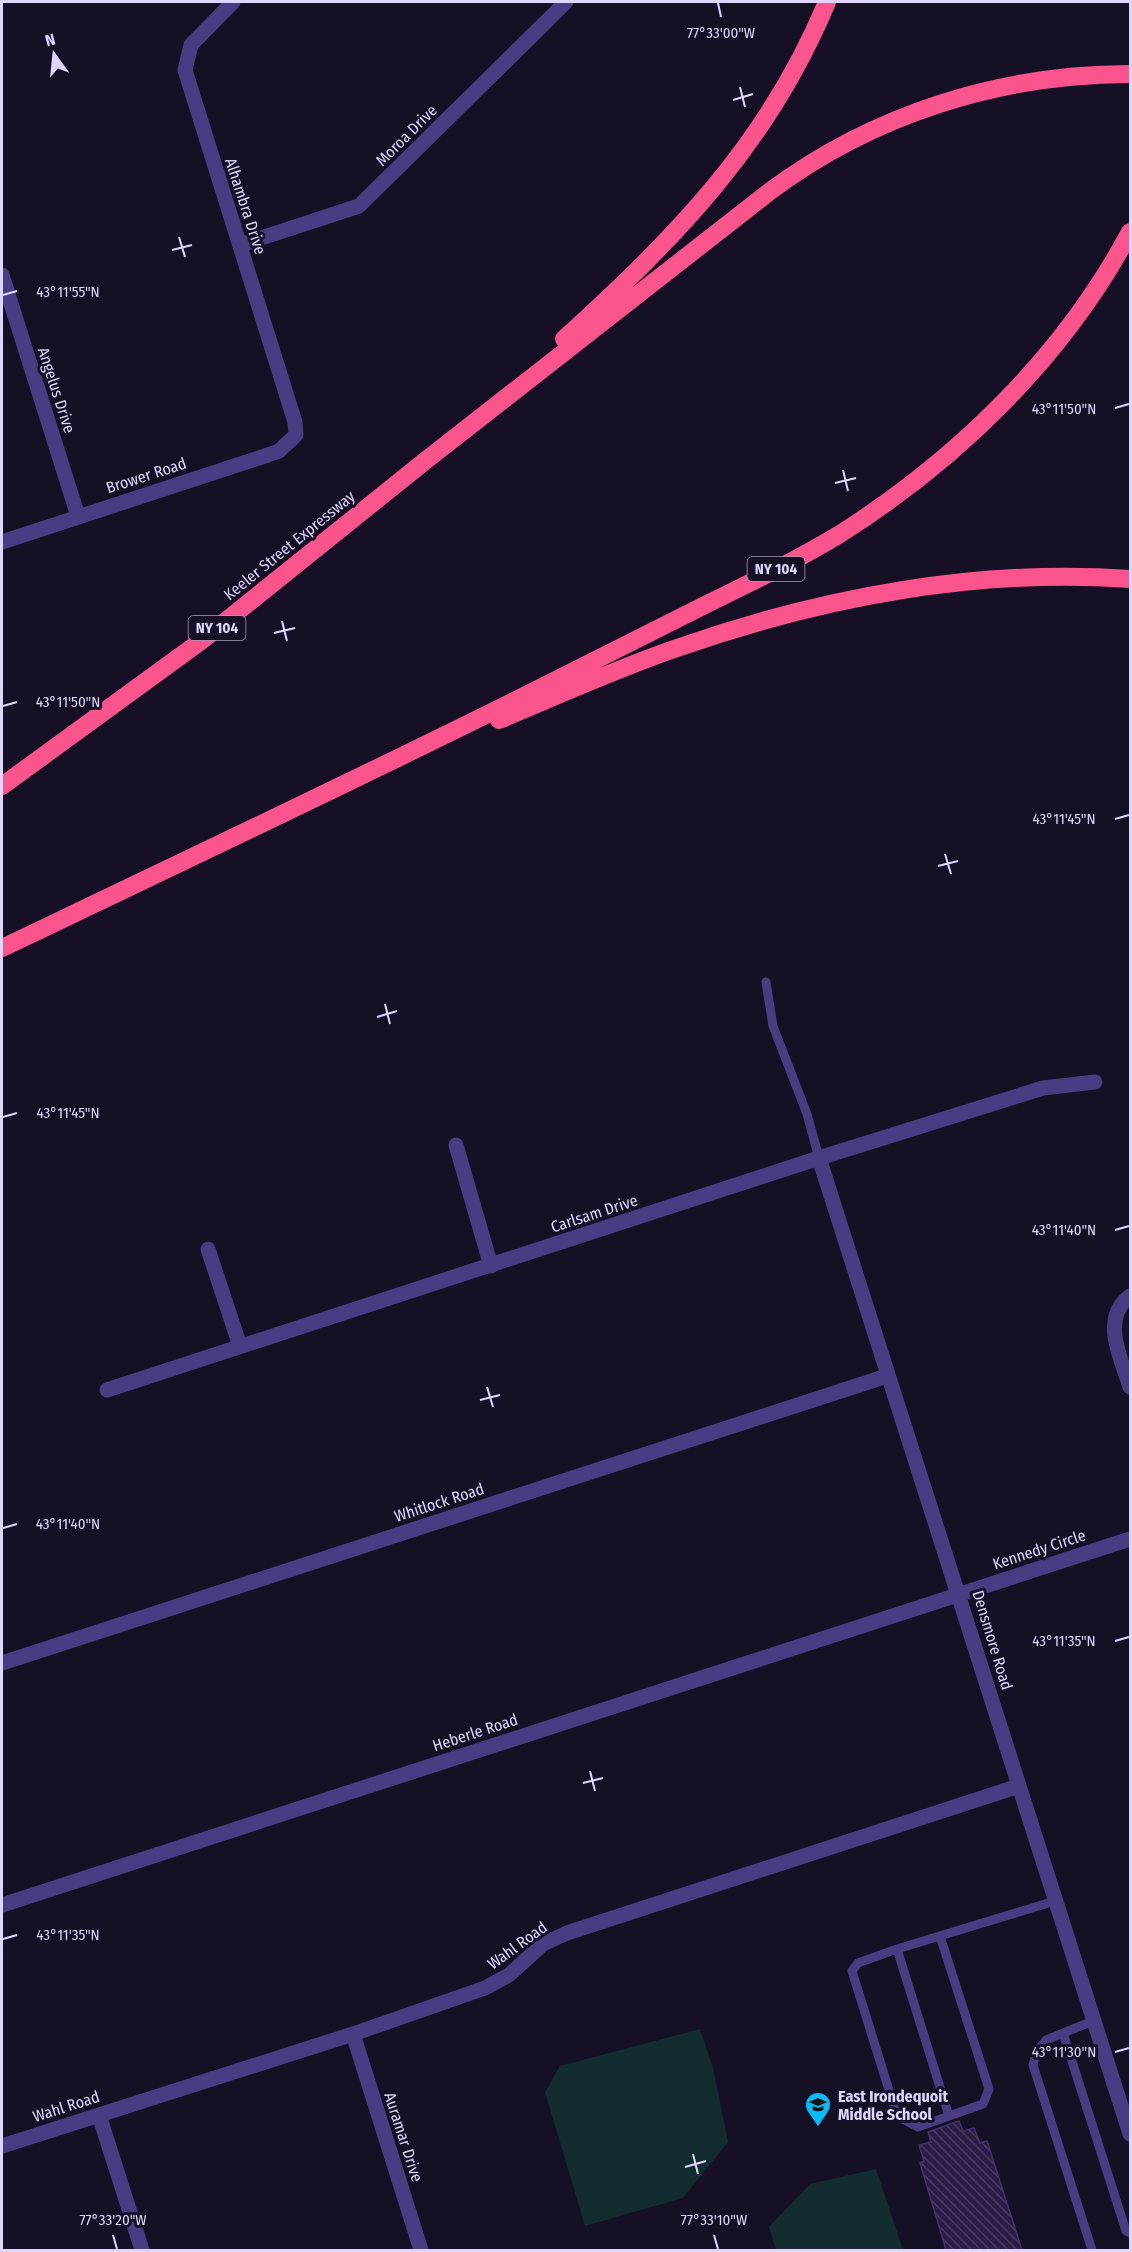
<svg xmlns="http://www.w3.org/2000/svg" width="1132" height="2252" viewBox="0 0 1132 2252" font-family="'Fira Sans Condensed',sans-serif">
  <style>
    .grass { fill: #132c2f }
    .building { fill: url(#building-back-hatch); stroke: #452f71; stroke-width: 1.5 }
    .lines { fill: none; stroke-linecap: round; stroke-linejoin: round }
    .service { stroke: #493c82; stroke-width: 9 }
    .minor { stroke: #493c82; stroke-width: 15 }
    .motorway { stroke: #fa548c; stroke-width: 18 }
    .ticks { fill: none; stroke: #dfd5fe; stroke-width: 2 }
    .labels { text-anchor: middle; stroke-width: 6; stroke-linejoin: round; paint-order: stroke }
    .shield { fill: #161025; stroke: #a39abd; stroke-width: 1.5 }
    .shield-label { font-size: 15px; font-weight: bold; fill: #dfd5fe }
    .street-label { font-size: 16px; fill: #dfd5fe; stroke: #161025 }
    .poi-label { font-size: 16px; font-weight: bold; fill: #dfd5fe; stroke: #161025; text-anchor: start }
    .ticks-label { font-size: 15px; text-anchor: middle; fill: #dfd5fe; stroke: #161025; stroke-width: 6; stroke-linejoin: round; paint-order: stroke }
  </style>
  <defs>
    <pattern id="building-back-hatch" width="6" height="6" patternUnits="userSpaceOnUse" patternTransform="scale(1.5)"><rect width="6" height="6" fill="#2a1c45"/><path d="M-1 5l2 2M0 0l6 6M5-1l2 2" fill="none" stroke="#483c61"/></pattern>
  </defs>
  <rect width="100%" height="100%" fill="#161025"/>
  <!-- grass -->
  <path class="grass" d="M700,2029L713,2068L728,2142L683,2198L585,2226L545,2092L560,2066Z
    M876,2169L903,2250H776L769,2227L810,2184Z"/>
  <!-- building -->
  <path class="building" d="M959,2121L963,2131L974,2128L980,2143L987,2141L1022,2250H946L920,2163L924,2161L919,2145L931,2142L928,2132Z"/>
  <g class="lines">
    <!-- service -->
    <path class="service" d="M766,982L773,1026L807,1114L819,1158
      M940,1936L989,2089L983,2104L918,2127L897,2116L852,1971L858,1963L897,1949L1055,1901
      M897,1949L949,2116
      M1063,2033L1126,2231L1130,2233
      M1092,2250L1033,2065L1037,2051L1046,2040L1093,2021"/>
    <!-- minor -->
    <path class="minor" d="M240,245L359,206L566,2
      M2,275L78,516
      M2,542L268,455L279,451L296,435L295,422L185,70L191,45L233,2
      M456,1145L491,1266
      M819,1158L1130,2134
      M208,1249L240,1346
      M1130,1296C1100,1319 1121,1358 1130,1387
      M107,1390L819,1158L1043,1088L1095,1082
      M2,1663L887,1376
      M2,1905L1130,1539
      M353,2034L421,2250
      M99,2115L142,2250
      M2,2146L353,2034L485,1988L509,1975L543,1944L567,1933L1019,1786"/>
    <!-- motorway -->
    <path class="motorway" d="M564,339C676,237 768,144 827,2
      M499,720C559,695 618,668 680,647C823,597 979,568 1130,579
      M2,786L201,641L425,461L769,192C873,114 1001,74 1130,74
      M2,948C174,866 347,784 518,699C581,667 644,635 707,604C752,582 797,560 840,534C958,459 1064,356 1130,232"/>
  </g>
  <!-- ticks -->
  <path class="ticks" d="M718,3L721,17M740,87L745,107M733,100L753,94M179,237L185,257M172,250L192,245M3,295L17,291M1115,408L1129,404M843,470L848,491M835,483L856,478M282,621L287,641M274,633L295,628M3,706L17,702M1115,819L1129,815M945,854L951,874M938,866L958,861M385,1004L390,1024M377,1017L397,1011M3,1117L17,1113M1115,1230L1129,1226M487,1387L493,1407M480,1400L500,1395M3,1528L17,1524M1115,1641L1129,1637M590,1771L595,1791M583,1783L603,1778M3,1939L17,1935M1115,2052L1129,2048M693,2154L698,2174M685,2167L706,2161M113,2235L117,2249M714,2235L718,2249"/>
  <!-- icons -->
  <defs>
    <symbol id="school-pin" viewBox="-11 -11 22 30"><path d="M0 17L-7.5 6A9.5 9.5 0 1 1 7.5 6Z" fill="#08bdf7" stroke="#161025"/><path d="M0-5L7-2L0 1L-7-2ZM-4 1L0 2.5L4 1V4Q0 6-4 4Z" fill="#111"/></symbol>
  </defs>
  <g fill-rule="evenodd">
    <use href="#school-pin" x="803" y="2090" width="30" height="40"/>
  </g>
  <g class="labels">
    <!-- shield labels -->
    <g class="shield">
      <rect x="747.5" y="557" width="57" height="24" rx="4.5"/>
      <rect x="188.5" y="616" width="57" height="24" rx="4.5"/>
    </g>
    <g class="shield-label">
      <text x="776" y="574">NY 104</text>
      <text x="217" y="633">NY 104</text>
    </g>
    <!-- street labels -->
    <g class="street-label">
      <text transform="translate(406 135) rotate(-45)" y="6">Moroa Drive</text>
      <text transform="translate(246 206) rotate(72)" y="6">Alhambra Drive</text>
      <text transform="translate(57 390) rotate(72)" y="6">Angelus Drive</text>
      <text transform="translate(146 475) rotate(-18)" y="6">Brower Road</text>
      <text transform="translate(289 545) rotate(-39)" y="6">Keeler Street Expressway</text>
      <text transform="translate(594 1213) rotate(-18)" y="6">Carlsam Drive</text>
      <text transform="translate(439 1502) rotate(-18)" y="6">Whitlock Road</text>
      <text transform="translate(1039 1549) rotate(-18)" y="6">Kennedy Circle</text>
      <text transform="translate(993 1640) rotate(73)" y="6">Densmore Road</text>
      <text transform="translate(475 1732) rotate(-18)" y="6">Heberle Road</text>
      <text transform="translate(517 1945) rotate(-36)" y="6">Wahl Road</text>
      <text transform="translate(66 2106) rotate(-18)" y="6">Wahl Road</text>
      <text transform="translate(404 2137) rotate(72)" y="6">Auramar Drive</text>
    </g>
    <!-- poi labels -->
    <g class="poi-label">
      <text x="838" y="2102">East Irondequoit<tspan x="838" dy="18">Middle School</tspan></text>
    </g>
  </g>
  <g class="ticks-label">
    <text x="721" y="38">77°33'00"W</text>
    <text x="68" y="297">43°11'55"N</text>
    <text x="1064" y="414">43°11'50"N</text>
    <text x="68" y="707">43°11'50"N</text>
    <text x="1064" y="824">43°11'45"N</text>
    <text x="68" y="1118">43°11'45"N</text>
    <text x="1064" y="1235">43°11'40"N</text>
    <text x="68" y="1529">43°11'40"N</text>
    <text x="1064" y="1646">43°11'35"N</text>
    <text x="68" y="1940">43°11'35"N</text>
    <text x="1064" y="2057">43°11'30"N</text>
    <text x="113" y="2225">77°33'20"W</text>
    <text x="714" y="2225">77°33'10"W</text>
  </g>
  <!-- border -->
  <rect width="1132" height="2252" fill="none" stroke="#dfd5fe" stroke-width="6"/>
  <!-- north arrow -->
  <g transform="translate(54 54) rotate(345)" stroke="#161025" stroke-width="4.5" paint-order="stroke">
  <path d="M0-4.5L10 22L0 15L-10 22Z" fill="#dfd5fe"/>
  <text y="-9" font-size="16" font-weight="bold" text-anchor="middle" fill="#dfd5fe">N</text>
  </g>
</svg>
